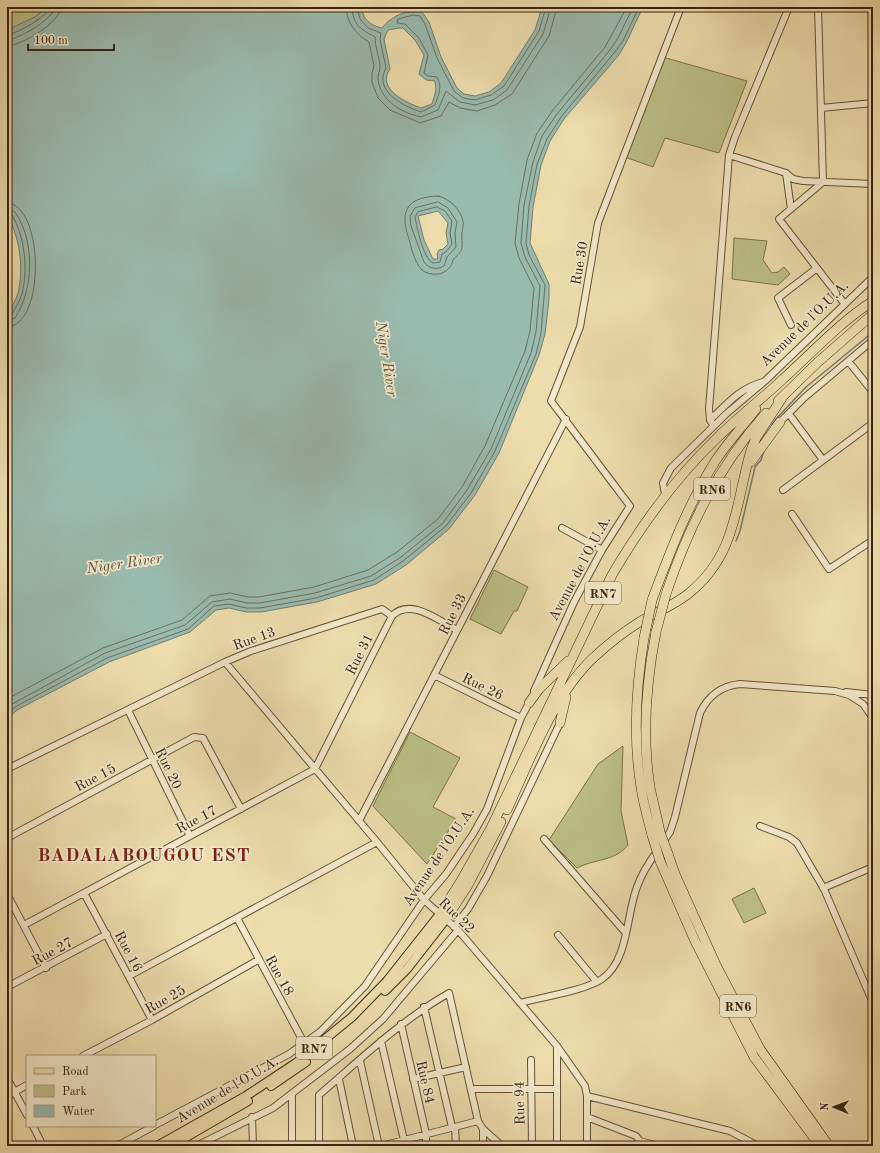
<svg xmlns="http://www.w3.org/2000/svg" width="880" height="1153" viewBox="0 0 880 1153" font-family="'Old Standard TT',serif">
  <style>
    .green { fill: #bcc087; stroke: #7c704c }
    .water { fill: #9abbaf; stroke: #747d70; fill-rule: evenodd }
    .lines { fill: none; stroke-linecap: round; stroke-linejoin: round }
    .shore { stroke: #6b6e60; stroke-width: 1 }
    .stream { stroke: #747d70; stroke-width: 1.5 }
    .minor-casing { stroke: #685039; stroke-width: 8 }
    .major-casing { stroke: #3c2112; stroke-width: 10 }
    .highway-casing { stroke: #3c2112; stroke-width: 10 }
    .minor { stroke: #f3e9ca; stroke-width: 6 }
    .major { stroke: #edddad; stroke-width: 8 }
    .highway { stroke: #edddad; stroke-width: 9 }
    .highway-bridge-casing { stroke: #3c2112; stroke-width: 10; stroke-linecap: butt }
    .highway-bridge { stroke: #edddad; stroke-width: 9 }
    .labels { text-anchor: middle; stroke-width: 3.5; stroke-linejoin: round; paint-order: stroke }
    .shield { fill: #f3e9ca; stroke: #735d49; stroke-width: 1 }
    .shield-label { font-size: 13px; font-weight: bold; fill: #3c2112 }
    .street-label { font-size: 14px; fill: #3c2112; stroke: #f3e9ca }
    .water-label { font-size: 15px; font-style: italic; fill: #584f41; stroke: #f3e9ca }
    .district-label { font-size: 18px; font-weight: bold; letter-spacing: 1px; fill: #7a1f14; stroke: #f3e9ca }
  </style>
  <rect width="100%" height="100%" fill="#edddad"/>
  <filter id="stains"><feTurbulence type="fractalNoise" baseFrequency=".005" numOctaves="4"/><feColorMatrix values="0 0 0 0 .2 0 0 0 0 .09 0 0 0 0 .02 0 0 0 .5 -.17"/></filter>
  <radialGradient id="worn" r=".72"><stop offset=".6" stop-color="#630" stop-opacity="0"/><stop offset="1" stop-color="#630" stop-opacity=".3"/></radialGradient>
  <!-- green -->
  <path class="green" d="M7,7H48L35,17L8,31Z
    M659,56L747,81L719,153L665,138L653,167L622,156Z
    M734,238L767,241L763,260L772,273L778,272L784,267L790,274L778,285L732,279Z
    M494,570L528,587L517,611H514L501,634L470,619Z
    M410,732L460,758L433,807L456,819L427,864L373,806Z
    M623,746L621,811L628,845C616,861 594,859 577,868L549,840L598,764Z
    M754,888L766,913L744,923L732,899Z"/>
  <!-- water -->
  <path class="water" d="M48,7H361C364,20 369,25 382,28C392,15 406,10 422,12L429,22L441,57L457,88L464,94L475,96L489,92L501,83L535,30L542,7H643L626,43L618,56L564,119L550,141L541,165L533,207L530,243L549,284V300L545,334L539,355L499,453L475,495L449,529L406,565L376,584L317,602L261,612H246L229,608L216,610L190,632L109,662L17,710L7,719V315C11,308 16,300 18,293C24,267 20,238 7,215V30L35,17ZM399,28H403L415,40L424,55L419,74L426,80L435,81L436,90L432,104L421,108C407,103 376,89 390,69L384,39L388,30ZM438,211L448,223L446,233L448,244L443,249L439,250L437,254L438,259H433L424,240L418,216Z"/>
  <g class="lines">
    <!-- shore -->
    <path class="shore" d="M346,7C347,24 356,34 369,42L374,66L372,73V82L378,98L390,110L420,123L441,116L449,102L460,108L477,111L495,105L512,94L549,36L557,7
      M352,7C353,26 361,29 375,37C375,47 379,56 380,65C381,70 377,75 378,80C381,101 402,113 421,117L438,110L446,91L460,102L475,105L493,100L507,90L543,34L551,7
      M357,7L360,19L368,28L381,33L380,40L386,68C373,91 403,106 421,112L435,105C438,96 443,86 437,77L428,76L424,73L428,55L419,38L405,24L397,23L398,19L413,15L420,16L425,24L437,58L454,91L463,98L475,100L491,95L504,86L539,31L546,7
      M7,35C16,34 49,16 50,7
      M7,40C19,39 54,19 55,7
      M7,46C22,45 60,23 61,7
      M438,196C449,198 461,210 463,221C464,225 462,229 462,233C461,238 463,243 462,248C461,253 456,256 453,260C452,263 452,266 449,268C443,276 429,276 422,270C414,262 411,246 408,236C399,208 410,197 438,196Z
      M438,202L448,208L457,222L455,233L456,247L447,257L444,266C437,270 429,269 424,262L411,226L410,216L415,208Z
      M7,203C44,204 46,326 7,327
      M437,207L445,211L452,221L450,233L452,244L446,252L442,254L440,262L433,263C423,259 417,227 415,217L418,212Z
      M7,209L15,212C35,241 34,289 15,318L7,321
      M7,214L12,215C25,237 28,269 22,294C20,301 15,308 12,314L7,316
      M7,699L103,648L182,620L210,596L230,593L248,597H259L314,587L368,570L397,552L438,519L462,487L485,446L525,351L530,331L534,288L519,258L515,243L519,204L527,160L537,133L553,110L605,47L627,7
      M7,707L105,653L185,625L212,602L230,599L247,603H260L315,593L371,576L401,557L443,523L467,490L491,449L531,353L536,332L540,286L525,257L521,243L524,205L533,162L542,136L557,114L610,50L618,38L633,7
      M7,714L15,707L107,658L188,629L214,606L229,604L246,608H260L316,598L374,580L403,561L446,526L471,493L495,451L536,354L541,333L545,285L529,255L526,243L529,206L537,164L547,139L561,117L614,53L623,41L639,7"/>
    <!-- stream -->
    <path class="stream" d="M772,425L776,419L806,387L873,332
      M736,541L740,531L755,467L761,460L764,451"/>
    <defs>
      <path id="minor" d="M818,7L823,182
        M854,8L873,7
        M821,108L873,103
        M729,155L786,173L791,209
        M786,173L793,179L803,181L873,184
        M823,182L779,219L844,303
        M791,325L778,298L817,268
        M848,361L873,392
        M789,414L823,460
        M710,420C727,404 740,388 763,382
        M780,422L804,398L873,340
        M714,426L710,420L709,409L729,155L735,137L789,7
        M783,490L873,423
        M665,494L663,483L671,468L726,414L765,381L873,277
        M792,514L829,569L873,540
        M562,528L602,550
        M225,662L377,842L424,900L458,930L557,1046L585,1086L587,1096V1146
        M434,675L521,718
        M534,691L574,602L602,550L630,506L551,401L580,327L598,223L681,7
        M846,692L873,695
        M128,710L190,836
        M7,769L225,662L251,651L382,609L392,616
        M359,821L566,419
        M760,826L789,837L797,843L824,889L873,1003
        M7,838L194,737L203,738L241,809
        M544,839L625,932
        M663,842L670,832L675,817L700,713C708,696 720,686 740,684L835,691L849,695L863,704L873,718
        M823,888L873,867
        M84,893L152,1020
        M7,894L46,968
        M237,918L304,1043
        M24,925L315,769L392,616C410,597 439,621 457,630
        M454,927L468,909L487,876L560,723
        M558,935L597,982
        M129,976L377,842
        M7,987L107,934
        M520,1003C542,997 584,991 602,979C629,960 626,915 637,887C642,873 649,862 658,850
        M424,1007L452,1127
        M401,1024L426,1134V1146
        M381,1041L404,1140
        M83,1056L152,1020L258,960
        M531,1060L532,1146
        M360,1061L379,1146
        M7,1078L27,1115
        M339,1079L353,1146
        M413,1079L466,1067
        M471,1089H557
        M7,1096L27,1085
        M587,1096L730,1131L758,1146
        M252,1117L253,1146
        M587,1117L636,1136L640,1141L658,1146
        M155,1125L289,1054L320,1032L365,986L424,900L446,874L473,834L487,809L521,718L530,701
        M33,1126L43,1146
        M455,1127L456,1146
        M117,1146L154,1126
        M196,1146L273,1108L350,1049L383,1019L458,930
        M292,1146V1095
        M319,1146V1095C361,1059 400,1021 449,993L478,1121L483,1129L502,1146
        M381,1146L478,1121
        M483,1146V1129
        M557,1146V1046"/>
      <path id="major" d="M385,991L407,969L446,919
        M271,1086L306,1062
        M157,1146L246,1096L296,1063L352,1017L387,981L440,914
        M171,1146L248,1101"/>
      <path id="highway" d="M778,401L818,362L873,314
        M751,462L780,422
        M666,594C689,526 718,467 766,413
        M652,600C670,552 688,504 716,460C728,442 743,426 756,409
        M656,632C646,683 642,736 650,787C653,802 657,817 660,832
        M644,638C636,687 633,739 641,787C643,803 648,819 652,835
        M529,703L539,689L568,661
        M560,723L566,697
        M507,810C530,760 553,696 593,658C607,645 625,631 641,621C657,612 674,605 688,594C737,555 735,505 751,450L756,438L782,398
        M668,854L675,874L716,965L760,1049L829,1146
        M660,861L695,941L754,1057L820,1146
        M440,914L461,881L491,828L612,575C642,524 675,478 717,438C738,417 762,399 783,379C812,353 840,322 873,301
        M446,919L468,885L501,822"/>
    </defs>
    <!-- minor casing -->
    <use href="#minor" class="minor-casing"/>
    <!-- major casing -->
    <use href="#major" class="major-casing"/>
    <!-- highway casing -->
    <use href="#highway" class="highway-casing"/>
    <!-- minor -->
    <use href="#minor" class="minor"/>
    <!-- major -->
    <use href="#major" class="major"/>
    <!-- highway -->
    <use href="#highway" class="highway"/>
    <defs>
      <path id="highway-bridge" d="M656,632L666,594
        M644,638L652,600
        M660,832L668,854
        M652,835L660,861"/>
    </defs>
    <!-- highway-bridge casing -->
    <use href="#highway-bridge" class="highway-bridge-casing"/>
    <!-- highway-bridge -->
    <use href="#highway-bridge" class="highway-bridge"/>
  </g>
  <g class="labels">
    <!-- shield labels -->
    <g class="shield">
      <rect x="694" y="478" width="36" height="22" rx="3"/>
      <rect x="585" y="582" width="36" height="22" rx="3"/>
      <rect x="720" y="995" width="36" height="22" rx="3"/>
      <rect x="296" y="1037" width="36" height="22" rx="3"/>
    </g>
    <g class="shield-label">
      <text x="712" y="494">RN6</text>
      <text x="603" y="598">RN7</text>
      <text x="738" y="1011">RN6</text>
      <text x="314" y="1053">RN7</text>
    </g>
    <!-- street labels -->
    <g class="street-label">
      <text transform="translate(579 263) rotate(-80)" y="5">Rue 30</text>
      <text transform="translate(804 323) rotate(-44)" y="5">Avenue de l'O.U.A.</text>
      <text transform="translate(579 568) rotate(-62)" y="5">Avenue de l'O.U.A.</text>
      <text transform="translate(452 614) rotate(-63)" y="5">Rue 33</text>
      <text transform="translate(254 638) rotate(-20)" y="5">Rue 13</text>
      <text transform="translate(359 654) rotate(-63)" y="5">Rue 31</text>
      <text transform="translate(483 686) rotate(26)" y="5">Rue 26</text>
      <text transform="translate(169 768) rotate(64)" y="5">Rue 20</text>
      <text transform="translate(95 777) rotate(-28)" y="5">Rue 15</text>
      <text transform="translate(196 819) rotate(-28)" y="5">Rue 17</text>
      <text transform="translate(438 856) rotate(-56)" y="5">Avenue de l'O.U.A.</text>
      <text transform="translate(457 915) rotate(44)" y="5">Rue 22</text>
      <text transform="translate(52 951) rotate(-28)" y="5">Rue 27</text>
      <text transform="translate(129 951) rotate(62)" y="5">Rue 16</text>
      <text transform="translate(280 975) rotate(61)" y="5">Rue 18</text>
      <text transform="translate(165 999) rotate(-29)" y="5">Rue 25</text>
      <text transform="translate(426 1082) rotate(77)" y="5">Rue 84</text>
      <text transform="translate(227 1089) rotate(-31)" y="5">Avenue de l'O.U.A.</text>
      <text transform="translate(519 1103) rotate(-91)" y="5">Rue 94</text>
    </g>
    <!-- water labels -->
    <g class="water-label">
      <text transform="translate(387 359) rotate(81)" y="5">Niger River</text>
      <text transform="translate(124 563) rotate(-8)" y="5">Niger River</text>
    </g>
    <!-- district labels -->
    <g class="district-label">
      <text x="144" y="861">BADALABOUGOU EST</text>
    </g>
  </g>
  <!-- margin -->
  <rect width="880" height="1153" fill="none" stroke="#edddad" stroke-width="24"/>
  <rect x="8" y="8" width="864" height="1137" fill="none" stroke="#3c2112" stroke-width="2"/>
  <rect x="12" y="12" width="856" height="1129" fill="none" stroke="#3c2112"/>
  <!-- legend -->
  <rect x="26" y="1055" width="130" height="72" fill="#f3e9ca" stroke="#aa9980"/>
  <rect x="34" y="1068" width="20" height="6" fill="#edddad" stroke="#aa9980"/>
  <text x="62" y="1075" font-size="12" fill="#3c2112">Road</text>
  <rect x="34" y="1085" width="20" height="12" fill="#bcc087" stroke="#aa9980"/>
  <text x="62" y="1095" font-size="12" fill="#3c2112">Park</text>
  <rect x="34" y="1105" width="20" height="12" fill="#9abbaf" stroke="#aa9980"/>
  <text x="62" y="1115" font-size="12" fill="#3c2112">Water</text>
  <!-- north arrow -->
  <g transform="translate(834 1107) rotate(271)" stroke="#f3e9ca" stroke-width="3" paint-order="stroke">
  <path d="M0-3L7 15L0 10L-7 15Z" fill="#3c2112"/>
  <text y="-6" font-size="11" font-weight="bold" text-anchor="middle" fill="#3c2112">N</text>
  </g>
  <!-- scale -->
  <path d="M28 44v6h86v-6" fill="none" stroke="#3c2112" stroke-width="2"/>
  <text x="34" y="44" font-size="12" fill="#3c2112" stroke="#f3e9ca" stroke-width="3" paint-order="stroke">100 m</text>
  <rect width="100%" height="100%" filter="url(#stains)"/>
  <rect width="100%" height="100%" fill="url(#worn)"/>
</svg>
